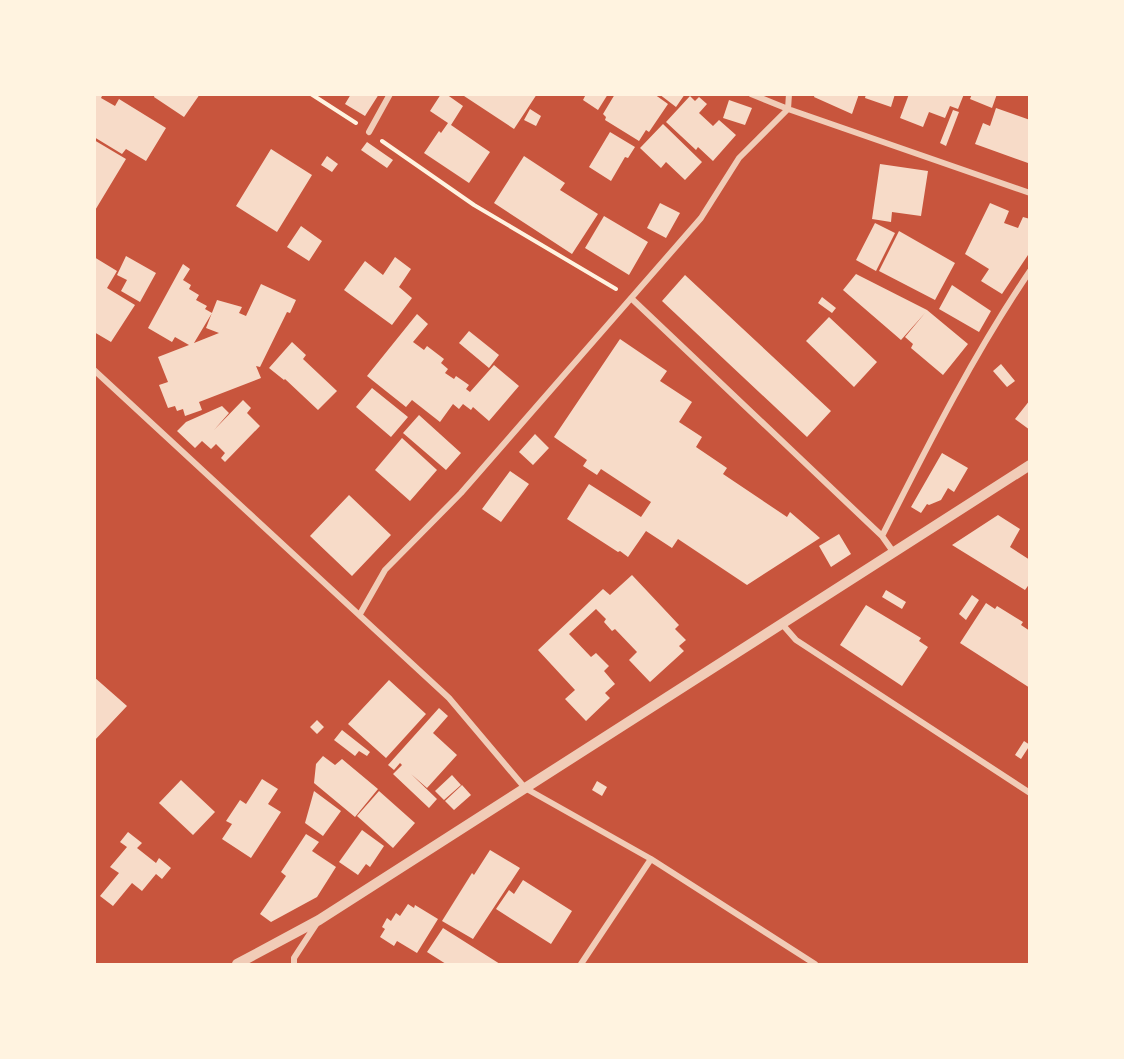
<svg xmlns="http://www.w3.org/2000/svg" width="1124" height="1059" viewBox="0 0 1124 1059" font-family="'Nunito Sans',sans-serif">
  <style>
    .building { fill: #f7dbc8 }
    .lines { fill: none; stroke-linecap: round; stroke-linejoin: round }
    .path { stroke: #fff3e0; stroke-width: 4 }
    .minor { stroke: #f1ccb7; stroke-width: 6 }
    .tertiary { stroke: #f1ccb7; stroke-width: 10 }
  </style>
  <rect width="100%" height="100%" fill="#c8553d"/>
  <!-- building -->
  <path class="building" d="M94,94H103L101,98L115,106L119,99L166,128L146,161L126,149L122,154L94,137Z
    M155,94H200L184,117L154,97Z
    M351,94H379L365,116L345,104Z
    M441,94H446L463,106L451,125L490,152L469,183L424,153L439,131L441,133L448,123L430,111Z
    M461,94H537L514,129Z
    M586,94H608L598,110L583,100Z
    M615,94H654L668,104L649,132L646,130L639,141L605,120L606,117L603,114Z
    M659,94H685L676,107Z
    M815,94H859L852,114L814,97Z
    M866,94H895L891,107L865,98Z
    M909,94H964L958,109L950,106L945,118L929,112L923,127L900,118Z
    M972,94H997L992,108L970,99Z
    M690,96L695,101L699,97L707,104L699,113L713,126L719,120L736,135L713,161L698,147L696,150L666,122Z
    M729,100L752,108L745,125L723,118Z
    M996,108L1030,120L1028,163L975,144L983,123L990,126Z
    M530,109L541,116L536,126L524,120Z
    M953,110L959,112L946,146L940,143Z
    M663,124L702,162L685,180L666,162L661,168L640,148Z
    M610,132L635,147L628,158L625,157L611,181L589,167Z
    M94,140L126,159L94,212Z
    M367,142L393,160L387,168L361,150Z
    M271,149L312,175L277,232L236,206Z
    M327,156L338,164L332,172L321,165Z
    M524,156L565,183L560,190L598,214L572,254L494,203Z
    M880,164L928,171L921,216L892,212L891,222L872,219Z
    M660,203L680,213L666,238L647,228Z
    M990,203L1009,211L1004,223L1018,228L1023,217L1030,219V252L1002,294L981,281L989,269L965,254Z
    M604,216L648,242L629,275L585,248Z
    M875,223L895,233L876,271L856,260Z
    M301,226L322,241L309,261L287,247Z
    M899,231L955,263L935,300L879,271Z
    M126,256L156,273L140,302L121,291L127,280L117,275Z
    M94,257L117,271L107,288L135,305L111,342L94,332Z
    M395,257L411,269L399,287L412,298L392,325L344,290L365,261L383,275Z
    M183,264L190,269L183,280L191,285L189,289L199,295L196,300L207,306L205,309L212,313L194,343L219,333L206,328L217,300L242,307L239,313L246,316L261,284L296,300L290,313L287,312L260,367L256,366L261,378L199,402L202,410L185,416L183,409L177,411L175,406L168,408L159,385L168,382L158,357L189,345L175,337L172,342L148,328Z
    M856,274L927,310L968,344L943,375L911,348L913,344L905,337L925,313L901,340L843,290Z
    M685,275L831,411L807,437L662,301Z
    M952,285L991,311L979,332L939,309Z
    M822,297L836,308L832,313L818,303Z
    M417,314L428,324L413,342L424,350L427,346L444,359L441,363L448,369L445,373L454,379L456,376L469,385L466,389L470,392L494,365L519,386L489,421L473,407L471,410L463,404L459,409L453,404L440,422L412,400L406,407L367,376Z
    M829,317L877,362L854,387L806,341Z
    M469,331L499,355L489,368L459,343Z
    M620,339L667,371L660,381L692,402L679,422L702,437L696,447L727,468L723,474L787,517L790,512L820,538L747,585L678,539L672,548L646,531L628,557L620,551L618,552L567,519L589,484L641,517L651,502L601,469L597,475L583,466L587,460L554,437Z
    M292,342L306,355L303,359L337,391L318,410L285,379L284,380L269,368Z
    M1001,364L1015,381L1007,387L993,371Z
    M372,388L408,417L391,437L356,407Z
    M243,400L251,408L247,413L260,426L225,462L221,458L225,453L216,444L211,449L202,441L195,448L177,431L186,422L222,406L229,413L214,430Z
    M1030,400V430L1015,419Z
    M419,415L461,453L446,470L403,433Z
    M535,434L549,448L533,465L519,452Z
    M402,438L437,470L410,501L375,470Z
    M942,453L968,468L954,492L948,488L941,500L929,505L927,504L921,513L911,507Z
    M510,471L529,484L501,522L482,509Z
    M349,495L391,535L352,576L310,536Z
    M998,515L1020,529L1010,547L1030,560V583L1025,590L952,545Z
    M839,534L851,554L831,567L819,546Z
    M632,575L679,625L675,629L686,640L679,646L684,651L650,682L629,660L637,652L615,629L612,631L604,622L606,619L596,609L569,634L591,657L596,653L609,666L604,671L615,684L605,693L610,698L586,721L565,699L575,690L538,650L603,589L610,595Z
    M886,590L906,602L902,609L882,597Z
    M972,595L979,600L966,620L959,614Z
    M986,603L995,609L997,606L1023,622L1021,625L1030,631V688L960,643Z
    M866,605L921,638L919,641L928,647L902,686L840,645Z
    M94,677L127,706L94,741Z
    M389,680L426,714L386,758L348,724Z
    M439,708L448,716L433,733L457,755L427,788L411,774L437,799L429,808L393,774L402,765L400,763L394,770L388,765Z
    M317,720L324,727L317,734L310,727Z
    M342,730L370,752L367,756L359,751L355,756L334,740Z
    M1024,741L1030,745L1021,759L1015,755Z
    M323,756L335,765L342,759L378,789L355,817L314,783L316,764Z
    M452,775L461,785L444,800L435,791Z
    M262,779L278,789L268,804L281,812L251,858L222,839L232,824L226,821L240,800L246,804Z
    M181,780L215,812L193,835L159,803Z
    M597,781L607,787L602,796L592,790Z
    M462,785L471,795L454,810L445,801Z
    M314,791L341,811L323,836L305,823Z
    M379,791L415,823L393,848L357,816Z
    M362,830L384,846L370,867L366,864L358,875L339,862Z
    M128,832L142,843L137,848L156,863L159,858L171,868L162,879L156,874L142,891L132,883L113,906L100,896L119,873L110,867L127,847L120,842Z
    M306,834L319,842L312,851L336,867L317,897L271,922L260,914L286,876L281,872Z
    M490,850L520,868L473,939L442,921L472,873L474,875Z
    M523,880L572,911L551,944L496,909L509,890L514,894Z
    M408,904L414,908L415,905L438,919L417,953L397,941L394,946L380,937L385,929L382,927L387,918L391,921L396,913L400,916Z
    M443,928L500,964H446L427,952Z"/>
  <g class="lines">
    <!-- path -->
    <path class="path" d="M311,94L356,123
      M382,141L474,205L616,289"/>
    <!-- minor -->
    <path class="minor" d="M751,94L788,109L1030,193
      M369,132L390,94
      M631,298L882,536L894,553
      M94,370L449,698L525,788L651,859L815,964
      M882,536C928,445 973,355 1030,271
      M360,614L385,570L461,493L701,218L739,158L788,109L789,94
      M782,624L796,640L1030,793
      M294,964V958L317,923
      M581,964L651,859"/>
    <!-- tertiary -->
    <path class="tertiary" d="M237,964L319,920L1030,465"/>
  </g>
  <!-- border -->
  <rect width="1124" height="1059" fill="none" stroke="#fff3e0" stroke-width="192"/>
</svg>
